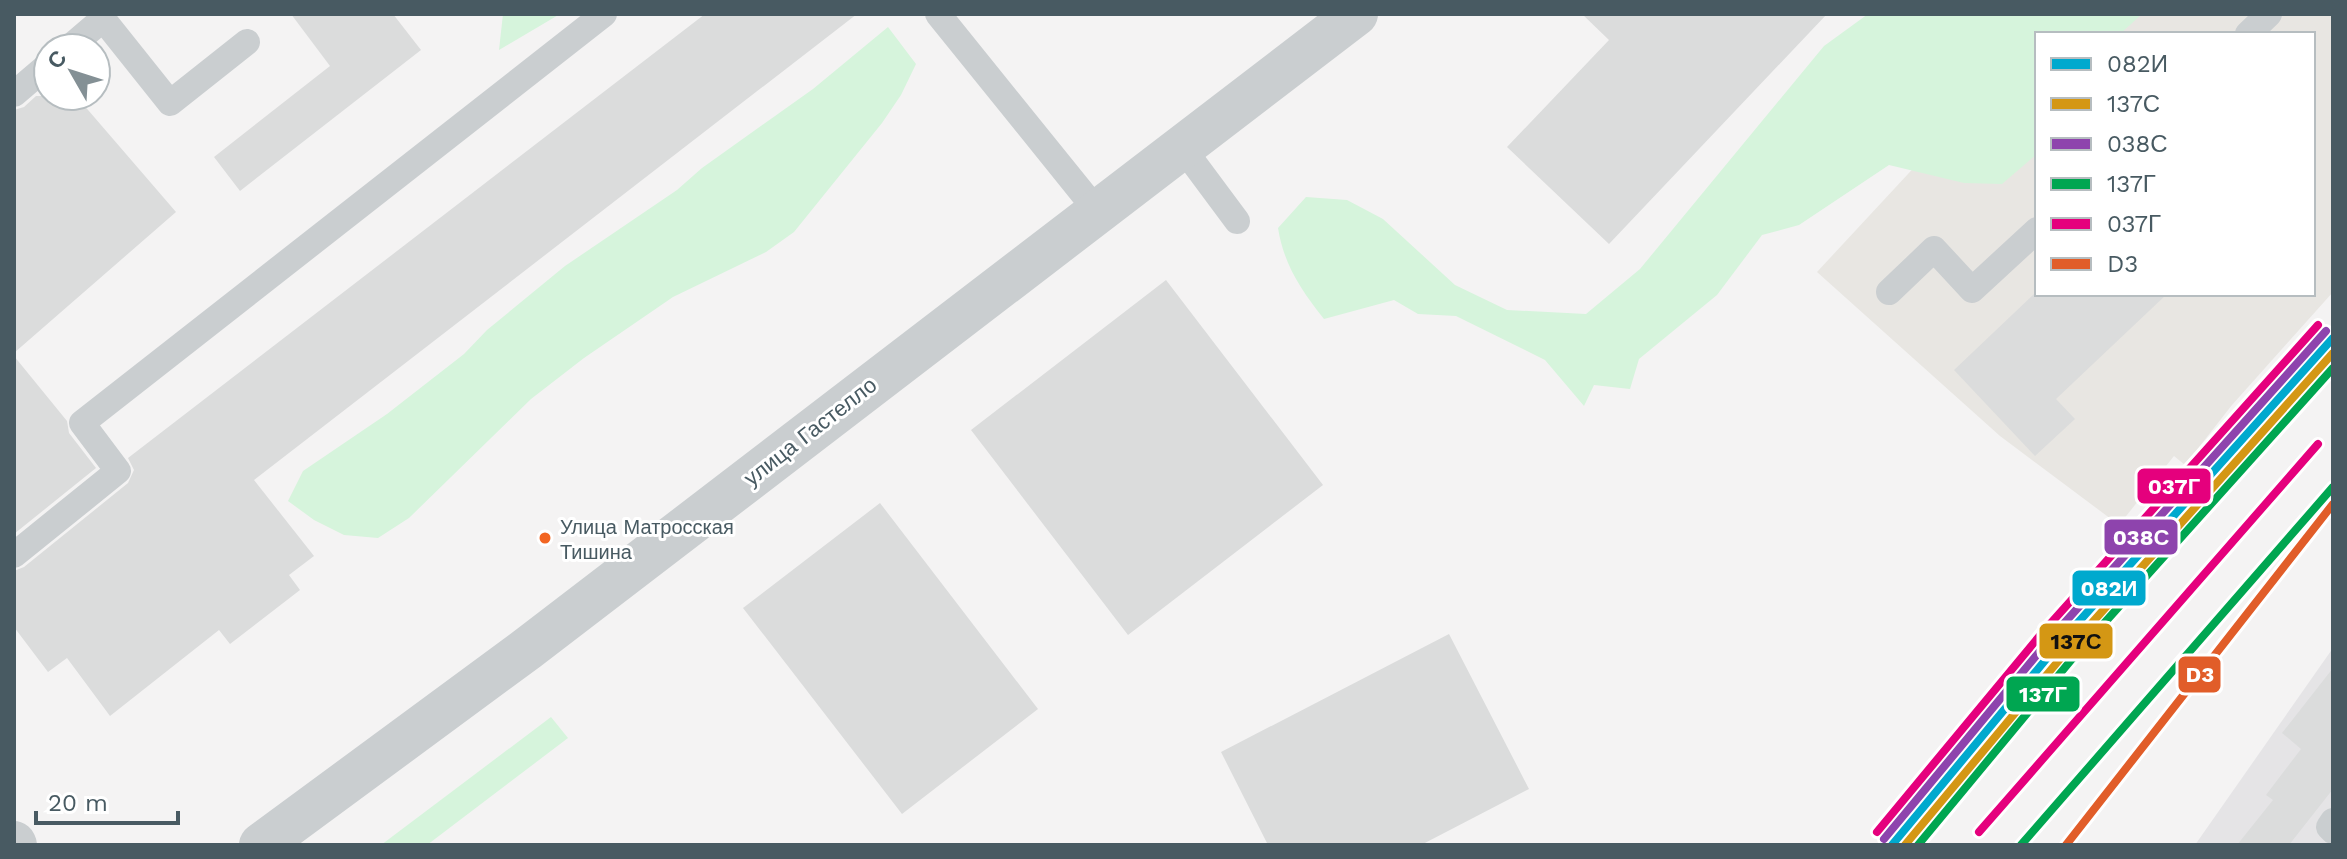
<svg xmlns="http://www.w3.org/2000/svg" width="2347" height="859" viewBox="0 0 2347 859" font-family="'Work Sans',sans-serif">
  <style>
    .commercial { fill: #e8e6e2 }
    .education { fill: #e5e4e6 }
    .green { fill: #d6f4dc }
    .building { fill: #dbdcdc }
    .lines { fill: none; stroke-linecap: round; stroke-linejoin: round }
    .service { stroke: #caced0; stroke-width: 26 }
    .tertiary { stroke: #caced0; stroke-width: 44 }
    .rail-1-casing { stroke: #fff; stroke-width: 14 }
    .rail-2-casing { stroke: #fff; stroke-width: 14 }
    .rail-3-casing { stroke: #fff; stroke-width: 14 }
    .rail-4-casing { stroke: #fff; stroke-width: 14 }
    .rail-5-casing { stroke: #fff; stroke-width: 14 }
    .rail-6-casing { stroke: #fff; stroke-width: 14 }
    .rail-1 { stroke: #00a9ce; stroke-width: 8 }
    .rail-2 { stroke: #d49714; stroke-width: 8 }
    .rail-3 { stroke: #8e44ad; stroke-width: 8 }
    .rail-4 { stroke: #00a651; stroke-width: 8 }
    .rail-5 { stroke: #e5007d; stroke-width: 8 }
    .rail-6 { stroke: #e15d29; stroke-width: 8 }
    .bus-dot { fill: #f26522; stroke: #fff; stroke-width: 3 }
    .labels { text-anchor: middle; stroke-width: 6; stroke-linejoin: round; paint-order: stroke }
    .bus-label { font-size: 20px; fill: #485a62; stroke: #fff; text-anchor: start }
    .street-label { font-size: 22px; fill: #485a62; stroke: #fff }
    .line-badge { stroke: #fff; stroke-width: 3 }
    .badge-label { font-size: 22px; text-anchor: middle; font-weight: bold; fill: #fff }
    .pale-badge-label { font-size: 22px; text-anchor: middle; font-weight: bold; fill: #111 }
  </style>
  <rect width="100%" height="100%" fill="#f4f3f3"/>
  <!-- commercial -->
  <path class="commercial" d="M2057,14H2333V292L2232,405L2185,465L2174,456L2119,525L2000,436L1817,272L2037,35V294H2313V34H2038Z"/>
  <!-- education -->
  <path class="education" d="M2333,648V845H2195Z"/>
  <!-- green -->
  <path class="green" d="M503,14H560L499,50Z
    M1868,14H2142L2120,34H2037V154L2002,184L1964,183L1889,165L1799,225L1762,235L1717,295L1639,359L1630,389L1594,385L1584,406L1545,360L1456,316L1418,314L1394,300L1324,319C1301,290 1284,265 1278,228L1306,197L1347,200L1383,219L1455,285L1507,310L1586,314L1640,269L1824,46Z
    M888,27L916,64L901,95L882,123L794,232L766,252L673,297L584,358L531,399L409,518L378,538L344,535L314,520L288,501L303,471L387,414L464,354L487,330L565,266L677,190L702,168L813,89Z
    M551,717L568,738L427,845H381Z"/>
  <!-- building -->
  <path class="building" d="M291,14H393L421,50L240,191L214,157L330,66Z
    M705,14H857L254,480L314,556L289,575L300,590L230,644L219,630L110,716L67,658L48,672L14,627V571L24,567L128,483L134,470L128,458Z
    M1582,14H1827L1609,244L1507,147L1609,40Z
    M36,96H76L176,212L14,353V110L24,107Z
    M1166,280L1323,485L1128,635L971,430Z
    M2034,294H2167L2056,399L2075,419L2035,456L1954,370Z
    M14,356L67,421L69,433L96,468L14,534Z
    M880,503L1038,709L902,814L743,608Z
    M1449,634L1529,789L1421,845H1268L1221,752Z
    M2333,668V789L2289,845H2237L2273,800L2266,795L2301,749L2282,733Z"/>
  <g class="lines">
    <!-- service -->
    <path class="service" d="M938,14L1097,211
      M2248,34L2269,14
      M69,48L103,19L170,103L247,42
      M14,94L48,65
      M1182,147L1237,221
      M1889,292L1934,249L1972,290L2037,230
      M14,555L118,471L82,423L604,14
      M2333,821L2329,827L2333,831"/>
    <!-- tertiary -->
    <path class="tertiary" d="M14,843L15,845
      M261,845L527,649L1356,14"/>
    <defs>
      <path id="rail-1" d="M1892,845L2057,646L2333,338"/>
      <path id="rail-2" d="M1905,845L2065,653L2333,353"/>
      <path id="rail-3" d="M1884,839L2050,639L2326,331"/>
      <path id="rail-4" d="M1918,845L2072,659L2333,368
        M2021,845L2333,487"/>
      <path id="rail-5" d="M1877,832L2042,633L2318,325
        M1979,832L2318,444"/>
      <path id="rail-6" d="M2066,845L2333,504"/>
    </defs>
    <!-- rail-1 casing -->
    <use href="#rail-1" class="rail-1-casing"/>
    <!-- rail-2 casing -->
    <use href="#rail-2" class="rail-2-casing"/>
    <!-- rail-3 casing -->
    <use href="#rail-3" class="rail-3-casing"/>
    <!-- rail-4 casing -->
    <use href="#rail-4" class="rail-4-casing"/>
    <!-- rail-5 casing -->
    <use href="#rail-5" class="rail-5-casing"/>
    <!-- rail-6 casing -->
    <use href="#rail-6" class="rail-6-casing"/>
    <!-- rail-1 -->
    <use href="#rail-1" class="rail-1"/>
    <!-- rail-2 -->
    <use href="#rail-2" class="rail-2"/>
    <!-- rail-3 -->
    <use href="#rail-3" class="rail-3"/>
    <!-- rail-4 -->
    <use href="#rail-4" class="rail-4"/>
    <!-- rail-5 -->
    <use href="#rail-5" class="rail-5"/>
    <!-- rail-6 -->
    <use href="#rail-6" class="rail-6"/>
  </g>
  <!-- markers -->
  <circle class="bus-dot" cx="545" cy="538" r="7"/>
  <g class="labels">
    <!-- bus labels -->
    <g class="bus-label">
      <text x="560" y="534">Улица Матросская<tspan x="560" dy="25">Тишина</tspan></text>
    </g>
    <!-- street labels -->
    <g class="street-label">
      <text transform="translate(810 431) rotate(-38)" y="8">улица Гастелло</text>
    </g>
  </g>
  <g class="line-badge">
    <rect x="2136" y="467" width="76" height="38" rx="8" fill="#e5007d"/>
    <rect x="2103" y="518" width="76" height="38" rx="8" fill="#8e44ad"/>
    <rect x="2071" y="569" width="76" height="38" rx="8" fill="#00a9ce"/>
    <rect x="2038" y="622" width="76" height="38" rx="8" fill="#d49714"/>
    <rect x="2177" y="655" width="45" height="39" rx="8" fill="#e15d29"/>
    <rect x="2005" y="675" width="76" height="38" rx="8" fill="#00a651"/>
  </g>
  <g class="badge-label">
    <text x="2174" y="494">037Г</text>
    <text x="2141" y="545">038С</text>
    <text x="2109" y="596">082И</text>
    <text x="2200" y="682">D3</text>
    <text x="2043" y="702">137Г</text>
  </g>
  <g class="pale-badge-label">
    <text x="2076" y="649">137С</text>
  </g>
  <!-- border -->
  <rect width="2347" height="859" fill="none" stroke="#485a62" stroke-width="32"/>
  <!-- legend -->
  <rect x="2035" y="32" width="280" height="264" fill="#ffffff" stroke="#b6bdc0" stroke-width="2"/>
  <rect x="2051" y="58" width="40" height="12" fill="#00a9ce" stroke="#b6bdc0" stroke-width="2"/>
  <text x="2107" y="72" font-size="24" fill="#485a62">082И</text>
  <rect x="2051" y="98" width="40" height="12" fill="#d49714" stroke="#b6bdc0" stroke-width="2"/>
  <text x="2107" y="112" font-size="24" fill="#485a62">137С</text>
  <rect x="2051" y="138" width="40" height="12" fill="#8e44ad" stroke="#b6bdc0" stroke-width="2"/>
  <text x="2107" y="152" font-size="24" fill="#485a62">038С</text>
  <rect x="2051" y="178" width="40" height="12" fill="#00a651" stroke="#b6bdc0" stroke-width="2"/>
  <text x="2107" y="192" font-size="24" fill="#485a62">137Г</text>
  <rect x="2051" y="218" width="40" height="12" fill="#e5007d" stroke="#b6bdc0" stroke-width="2"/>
  <text x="2107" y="232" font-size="24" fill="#485a62">037Г</text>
  <rect x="2051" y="258" width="40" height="12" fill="#e15d29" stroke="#b6bdc0" stroke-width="2"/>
  <text x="2107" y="272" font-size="24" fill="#485a62">D3</text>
  <!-- north arrow -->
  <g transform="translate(72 72) rotate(309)"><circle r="38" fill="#ffffff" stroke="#b6bdc0" stroke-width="2"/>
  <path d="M0-6L14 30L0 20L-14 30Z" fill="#849095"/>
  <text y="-12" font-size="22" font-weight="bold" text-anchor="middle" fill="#485a62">С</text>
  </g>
  <!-- scale -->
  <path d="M36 811v12h142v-12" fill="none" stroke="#485a62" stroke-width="4"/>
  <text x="48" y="811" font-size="24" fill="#485a62" stroke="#ffffff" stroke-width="6" paint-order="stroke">20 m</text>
</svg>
